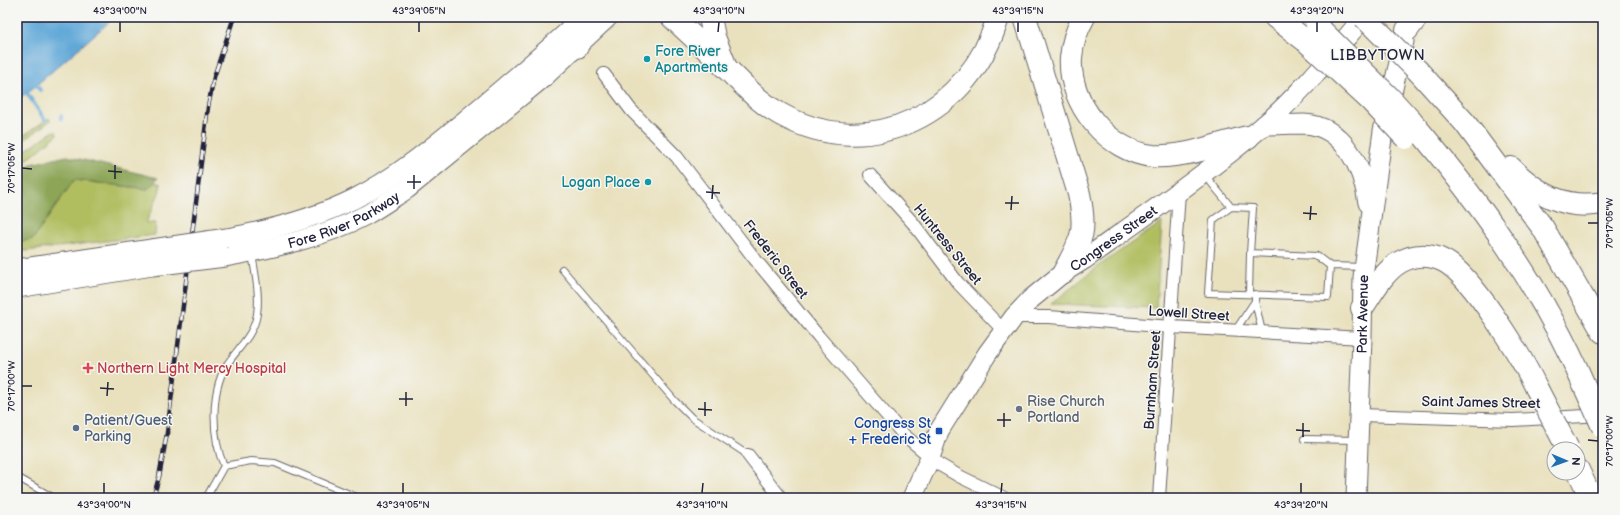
<svg xmlns="http://www.w3.org/2000/svg" width="1620" height="515" viewBox="0 0 1620 515" font-family="'Balsamiq Sans',sans-serif">
  <style>
    .green { fill: #b1be60; stroke: #6a704e }
    .forest { fill: #8ca556; stroke: #576448 }
    .water { fill: #61a8d8; stroke: #42658a }
    .lines { fill: none; stroke-linecap: round; stroke-linejoin: round }
    .stream { stroke: #61a8d8; stroke-width: 4 }
    .service-casing { stroke: #686569; stroke-width: 8 }
    .minor-casing { stroke: #686569; stroke-width: 14 }
    .primary-casing { stroke: #686569; stroke-width: 21 }
    .motorway-casing { stroke: #686569; stroke-width: 24 }
    .service { stroke: #fff; stroke-width: 6 }
    .minor { stroke: #fff; stroke-width: 12 }
    .primary { stroke: #fff; stroke-width: 19 }
    .motorway { stroke: #fff; stroke-width: 22 }
    .rail-casing { stroke: #22223b; stroke-width: 4.5 }
    .rail { stroke: #f6f6f2; stroke-width: 3; stroke-dasharray: 9; stroke-linecap: butt }
    .primary-bridge-casing { stroke: #686569; stroke-width: 21; stroke-linecap: butt }
    .motorway-bridge-casing { stroke: #686569; stroke-width: 24; stroke-linecap: butt }
    .primary-bridge { stroke: #fff; stroke-width: 19 }
    .motorway-bridge { stroke: #fff; stroke-width: 22 }
    .ticks { fill: none; stroke: #22223b; stroke-width: 1.5 }
    .culture-dot { fill: #0f9aa8; stroke: #f6f6f2; stroke-width: 1.5 }
    .health-dot { fill: #e0444e; stroke: #f6f6f2; stroke-width: 1.5 }
    .worship-dot { fill: #6b7280; stroke: #f6f6f2; stroke-width: 1.5 }
    .service-dot { fill: #5c6f8a; stroke: #f6f6f2; stroke-width: 1.5 }
    .transit-dot { fill: #1a4fb4; stroke: #f6f6f2; stroke-width: 1.5 }
    .labels { text-anchor: middle; stroke-width: 3; stroke-linejoin: round; paint-order: stroke }
    .culture-label { font-size: 14px; fill: #0d838f; stroke: #f6f6f2; text-anchor: start }
    .street-label { font-size: 14px; fill: #22223b; stroke: #f6f6f2 }
    .health-label { font-size: 14px; fill: #be3a42; stroke: #f6f6f2; text-anchor: start }
    .worship-label { font-size: 14px; fill: #5b616d; stroke: #f6f6f2; text-anchor: start }
    .service-label { font-size: 14px; fill: #4e5e75; stroke: #f6f6f2; text-anchor: start }
    .transit-label { font-size: 14px; fill: #164399; stroke: #f6f6f2; text-anchor: end }
    .neighbourhood-label { font-size: 15px; letter-spacing: 1px; fill: #22223b; stroke: #f6f6f2 }
    .neatline { fill: none; stroke: #22223b; stroke-width: 1.5 }
    .ticks-label { font-size: 10px; text-anchor: middle; fill: #22223b }
  </style>
  <rect width="100%" height="100%" fill="#f6f6f2"/>
  <filter id="ink" filterUnits="userSpaceOnUse"><feTurbulence type="fractalNoise" baseFrequency=".025" numOctaves="2"/><feDisplacementMap in="SourceGraphic" scale="8" xChannelSelector="R" yChannelSelector="G"/><feConvolveMatrix kernelMatrix="1 2 1 2 8 2 1 2 1" color-interpolation-filters="sRGB"/></filter>
  <filter id="wash" filterUnits="userSpaceOnUse"><feTurbulence type="fractalNoise" baseFrequency=".012" numOctaves="4" result="noise"/><feDisplacementMap in="SourceGraphic" scale="16" xChannelSelector="R" yChannelSelector="G"/><feGaussianBlur stdDeviation="0.9" result="paint"/><feColorMatrix in="noise" values="0 0 0 0 0 0 0 0 0 0 0 0 0 0 0 0 0 1.4 0 .05"/><feComposite in="paint" operator="in"/></filter>
  <g filter="url(#wash)">
    <rect width="100%" height="100%" fill="#e9e1be"/>
    <!-- green -->
    <path class="green" d="M49,118L50,121L17,145V140Z
      M56,131L57,135L32,156L17,166V156L52,132Z
      M74,180L148,189L154,182L161,184L159,193L146,223H156L155,235L17,252V242L33,239Z
      M1162,222L1156,308L1051,304L1097,267Z"/>
    <!-- forest -->
    <path class="forest" d="M67,156L158,178L148,189L74,180L33,239L17,242V173L31,164Z"/>
    <!-- water -->
    <path class="water" d="M17,17H115L33,88L17,100Z"/>
    <g class="lines">
      <!-- stream -->
      <path class="stream" d="M36,85L40,90
        M27,93L45,120
        M61,116V119"/>
    </g>
  </g>
  <g filter="url(#ink)">
    <g class="lines">
      <defs>
        <path id="service" d="M1204,174L1231,207
          M1330,266L1317,256L1250,253L1253,208L1231,207L1213,220L1208,293L1328,297L1330,266L1363,267
          M562,269L674,400L692,418L748,455
          M1249,294L1250,253
          M1255,294V301L1262,332
          M1235,331L1255,301
          M1304,439L1357,440
          M224,466C212,439 210,393 226,366C237,349 254,335 257,314C260,294 255,273 252,254
          M17,477L54,498
          M206,498L224,466L251,461L275,463L359,498"/>
        <path id="minor" d="M604,74L631,110L677,157L754,258L819,337L903,434L940,465L959,476L1004,498
          M870,175L913,223L958,283L1004,331
          M1014,317H1049L1171,327L1362,338
          M1360,415L1513,420L1602,415
          M748,455L781,498
          M1159,498L1179,192"/>
        <g id="primary">
          <path d="M1264,125C1277,125 1291,124 1304,124C1344,126 1363,168 1368,203"/>
          <path d="M227,238C271,230 314,219 354,199C394,179 429,150 463,122C504,88 544,53 584,17"/>
          <path id="s1" d="M225,257C272,248 323,238 366,215C380,207 393,198 407,189L544,77L608,17"/>
          <path d="M17,269L152,249"/>
          <path d="M17,288L152,266"/>
          <path id="s2" d="M912,498L930,458L939,431L987,354L1014,317L1031,299L1064,272L1085,259C1145,216 1206,174 1263,126C1300,95 1332,54 1364,17"/>
          <path id="s3" d="M1356,498L1362,338L1363,277L1383,131L1404,41"/>
        </g>
        <path id="motorway" d="M571,17L575,25L577,47
          M672,17C690,34 708,50 725,67C743,84 758,102 780,114C871,165 971,112 998,17
          M710,17L714,37L724,62
          M1025,17L1079,194C1087,232 1082,239 1064,272
          M1084,17C1077,29 1072,44 1071,58C1068,103 1108,152 1153,156C1187,158 1216,144 1248,137
          M1275,17L1306,41
          M1407,30L1417,17
          M1419,72L1465,123L1543,228L1603,332
          M1411,121C1479,201 1542,288 1584,385
          M1511,168C1537,194 1565,210 1603,203
          M1362,308C1373,292 1383,272 1400,262C1414,254 1430,254 1444,261C1472,275 1523,360 1537,389
          M1578,470L1591,498"/>
      </defs>
      <!-- service casing -->
      <use href="#service" class="service-casing"/>
      <!-- minor casing -->
      <use href="#minor" class="minor-casing"/>
      <!-- primary casing -->
      <use href="#primary" class="primary-casing"/>
      <!-- motorway casing -->
      <use href="#motorway" class="motorway-casing"/>
      <!-- service -->
      <use href="#service" class="service"/>
      <!-- minor -->
      <use href="#minor" class="minor"/>
      <!-- primary -->
      <use href="#primary" class="primary"/>
      <!-- motorway -->
      <use href="#motorway" class="motorway"/>
      <defs>
        <path id="rail" d="M153,498L159,477L167,433L208,107L214,77L234,17"/>
      </defs>
      <!-- rail casing -->
      <use href="#rail" class="rail-casing"/>
      <!-- rail -->
      <use href="#rail" class="rail"/>
      <defs>
        <path id="primary-bridge" d="M152,249L227,238
          M152,266L225,257"/>
        <path id="motorway-bridge" d="M1364,17L1419,72
          M1317,26L1389,97L1411,121
          M1306,41L1371,101L1406,138
          M1584,385L1603,427
          M1537,389L1568,449"/>
      </defs>
      <!-- primary-bridge casing -->
      <use href="#primary-bridge" class="primary-bridge-casing"/>
      <!-- motorway-bridge casing -->
      <use href="#motorway-bridge" class="motorway-bridge-casing"/>
      <!-- primary-bridge -->
      <use href="#primary-bridge" class="primary-bridge"/>
      <!-- motorway-bridge -->
      <use href="#motorway-bridge" class="motorway-bridge"/>
    </g>
  </g>
  <!-- ticks -->
  <path class="ticks" d="M120,32V22M419,32V22M718,32L719,22M1018,32V22M1317,32V22M22,168L32,169M108,171L122,172M115,179V165M407,182H421M414,189V175M706,192L720,193M712,199L713,185M1005,203H1019M1011,210L1012,196M1303,213L1317,214M1310,220L1311,206M1588,223H1598M22,386H32M100,388L114,389M107,396L108,382M399,399H413M406,406V392M698,409L712,410M705,416V402M997,420H1011M1004,427V413M1296,430L1310,431M1303,437V423M1588,440L1598,441M104,493V483M403,493V483M702,493L703,483M1001,493L1002,483M1301,493V483"/>
  <!-- markers -->
  <g class="culture-dot">
    <circle cx="647" cy="59" r="4"/>
    <circle cx="648" cy="182" r="4"/>
  </g>
  <path class="health-dot" d="M86 362h4v4h4v4h-4v4h-4v-4h-4v-4h4z"/>
  <circle class="worship-dot" cx="1019" cy="409" r="4"/>
  <circle class="service-dot" cx="76" cy="428" r="4"/>
  <rect class="transit-dot" x="935" y="427" width="8" height="8" rx="2"/>
  <g class="labels">
    <!-- culture labels -->
    <g class="culture-label">
      <text x="655" y="56">Fore River<tspan x="655" dy="16">Apartments</tspan></text>
      <text x="640" y="187" text-anchor="end">Logan Place</text>
    </g>
    <!-- street labels -->
    <g class="street-label">
      <text dy="5" stroke="none"><textPath href="#s1" startOffset="125">Fore River Parkway</textPath></text>
      <text dy="5" stroke="none"><textPath href="#s2" startOffset="336">Congress Street</textPath></text>
      <text transform="translate(948 244) rotate(51)" y="5">Huntress Street</text>
      <text transform="translate(776 259) rotate(52)" y="5">Frederic Street</text>
      <text transform="translate(1189 313) rotate(4)" y="5">Lowell Street</text>
      <text dy="5" stroke="none"><textPath href="#s3" startOffset="184">Park Avenue</textPath></text>
      <text transform="translate(1152 380) rotate(-86)" y="5">Burnham Street</text>
      <text transform="translate(1481 402) rotate(1)" y="5">Saint James Street</text>
    </g>
    <!-- health labels -->
    <g class="health-label">
      <text x="97" y="373">Northern Light Mercy Hospital</text>
    </g>
    <!-- worship labels -->
    <g class="worship-label">
      <text x="1027" y="406">Rise Church<tspan x="1027" dy="16">Portland</tspan></text>
    </g>
    <!-- service labels -->
    <g class="service-label">
      <text x="84" y="425">Patient/Guest<tspan x="84" dy="16">Parking</tspan></text>
    </g>
    <!-- transit labels -->
    <g class="transit-label">
      <text x="931" y="428">Congress St<tspan x="931" dy="16">+ Frederic St</tspan></text>
    </g>
    <!-- neighbourhood labels -->
    <g class="neighbourhood-label">
      <text x="1378" y="60">LIBBYTOWN</text>
    </g>
  </g>
  <!-- margin -->
  <rect width="1620" height="515" fill="none" stroke="#f6f6f2" stroke-width="44"/>
  <!-- north arrow -->
  <g transform="translate(1566 461) rotate(92)"><circle r="19" fill="#f6f6f2" stroke="#a1a1a9"/>
  <path d="M0-3L7 15L0 10L-7 15Z" fill="#1f6fb2"/>
  <text y="-6" font-size="11" font-weight="bold" text-anchor="middle" fill="#22223b">N</text>
  </g>
  <rect x="22" y="22" width="1576" height="471" class="neatline"/>
  <g class="ticks-label">
    <text x="120" y="14">43°39'00"N</text>
    <text x="419" y="14">43°39'05"N</text>
    <text x="719" y="14">43°39'10"N</text>
    <text x="1018" y="14">43°39'15"N</text>
    <text x="1317" y="14">43°39'20"N</text>
    <text transform="translate(11 168) rotate(-90)" y="4">70°17'05"W</text>
    <text transform="translate(1609 223) rotate(-90)" y="4">70°17'05"W</text>
    <text transform="translate(11 386) rotate(-90)" y="4">70°17'00"W</text>
    <text transform="translate(1609 441) rotate(-90)" y="4">70°17'00"W</text>
    <text x="104" y="508">43°39'00"N</text>
    <text x="403" y="508">43°39'05"N</text>
    <text x="702" y="508">43°39'10"N</text>
    <text x="1001" y="508">43°39'15"N</text>
    <text x="1301" y="508">43°39'20"N</text>
  </g>
</svg>
